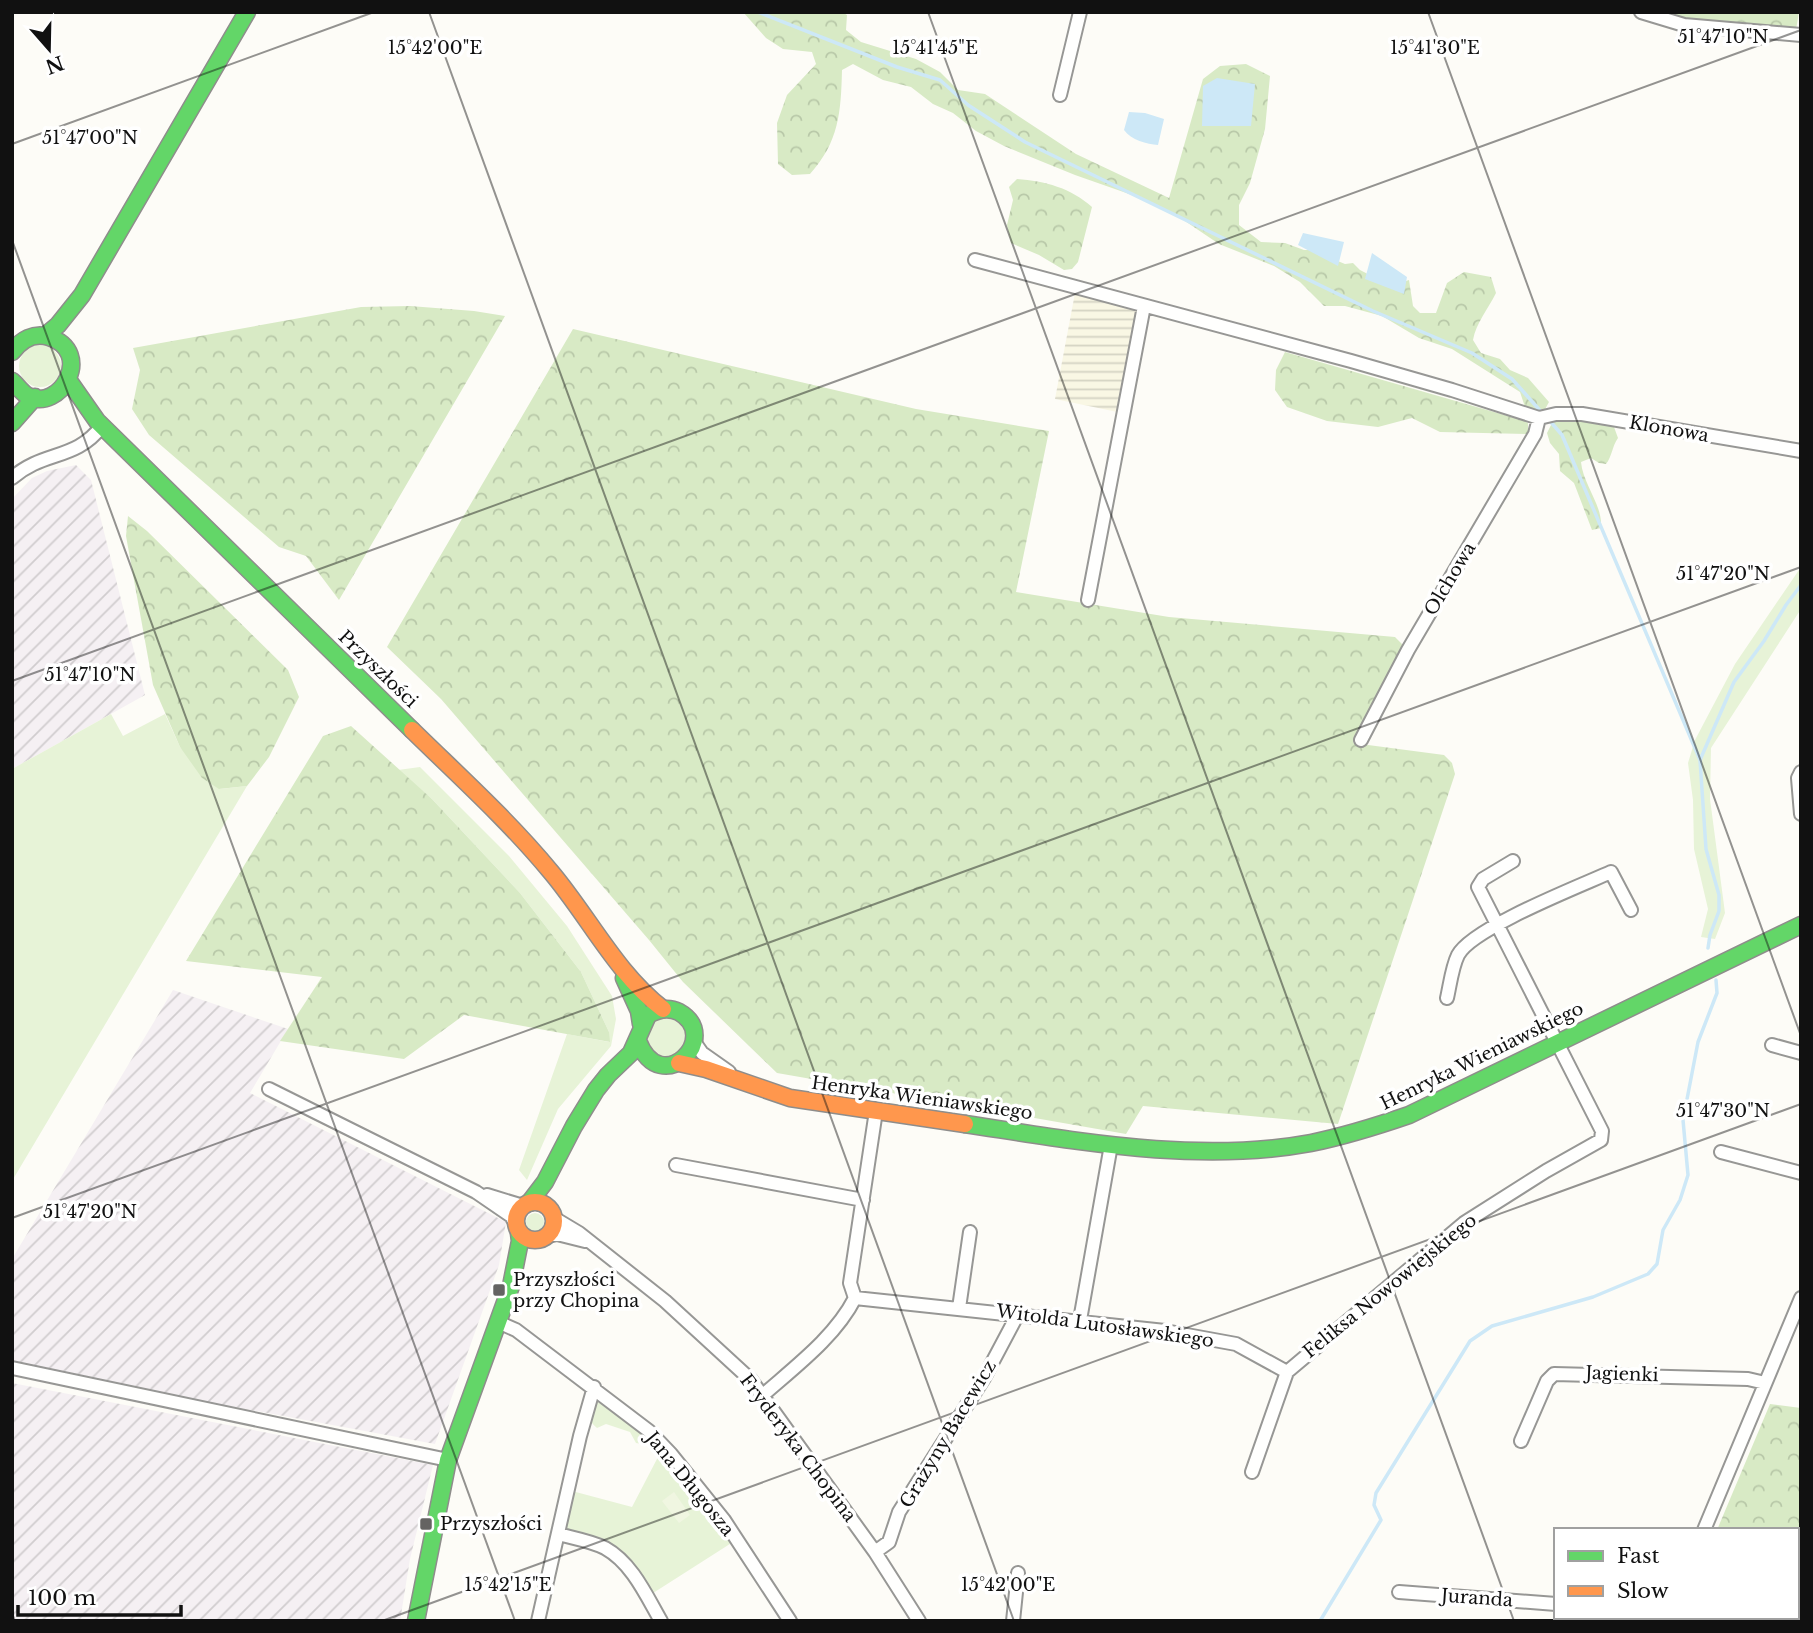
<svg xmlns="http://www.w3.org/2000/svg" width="1813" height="1633" viewBox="0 0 1813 1633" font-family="'Libre Baskerville',serif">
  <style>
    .industrial { fill: url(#industrial-furrows) }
    .farmland { fill: url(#farmland-rules) }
    .grass { fill: #e7f3d7 }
    .forest { fill: url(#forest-crowns) }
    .pitch { fill: #f0f6e1 }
    .water { fill: #cde8f7 }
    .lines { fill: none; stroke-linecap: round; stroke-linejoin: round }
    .stream { stroke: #cde8f7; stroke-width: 3.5 }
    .street-casing { stroke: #979795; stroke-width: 16 }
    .fast-casing { stroke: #8e8d8b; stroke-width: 19 }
    .slow-casing { stroke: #8e8d8b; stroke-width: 19 }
    .street { stroke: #fffffe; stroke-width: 12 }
    .fast { stroke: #63d668; stroke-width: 16 }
    .slow { stroke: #ff974d; stroke-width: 16 }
    .ticks { fill: none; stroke: #111; stroke-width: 2; stroke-opacity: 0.45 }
    .poi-dot { fill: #646362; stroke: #fff; stroke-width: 2.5 }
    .labels { text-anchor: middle; stroke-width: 7; stroke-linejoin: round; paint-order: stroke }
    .street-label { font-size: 18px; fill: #111; stroke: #fff }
    .poi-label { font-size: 18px; fill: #111; stroke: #fff; text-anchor: start }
    .ticks-label { font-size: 18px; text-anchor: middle; fill: #111; stroke: #fff; stroke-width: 7; stroke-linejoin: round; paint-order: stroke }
  </style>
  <defs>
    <pattern id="industrial-furrows" width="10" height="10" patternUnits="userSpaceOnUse" patternTransform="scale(1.75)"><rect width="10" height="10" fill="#f5f0f3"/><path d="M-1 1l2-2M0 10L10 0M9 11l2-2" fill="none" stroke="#d1cdcf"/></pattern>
    <pattern id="farmland-rules" width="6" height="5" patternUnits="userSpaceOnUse" patternTransform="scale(1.75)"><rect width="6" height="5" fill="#f9f7e4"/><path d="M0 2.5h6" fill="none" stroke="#d4d3c3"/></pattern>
    <pattern id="forest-crowns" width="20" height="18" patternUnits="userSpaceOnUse" patternTransform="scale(1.75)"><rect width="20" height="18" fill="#d8eac5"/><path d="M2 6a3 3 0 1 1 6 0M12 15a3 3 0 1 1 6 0" fill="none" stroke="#b8c8a8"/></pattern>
  </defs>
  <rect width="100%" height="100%" fill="#fdfcf7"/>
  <!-- industrial -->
  <path class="industrial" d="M76,465L91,480L145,695L12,769V499L32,478L47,471Z
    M173,990L288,1029L250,1093L506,1222L499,1265L435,1444L12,1366V1259Z
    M12,1383L433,1465L410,1559L400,1621H12Z"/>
  <!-- farmland -->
  <path class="farmland" d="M1075,293L1080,295L1084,293L1147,313L1127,414L1055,399Z"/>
  <!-- grass -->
  <path class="grass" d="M19 366a21 21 0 1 1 42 0a21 21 0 1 1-42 0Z
    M1801,567V609L1711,748L1710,799L1725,913L1715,939L1701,937L1708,909L1694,849L1693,800L1688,763L1695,740L1735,664Z
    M111,714L123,736L165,714L180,747L220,789L247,786L12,1181V769Z
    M420,767L509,856L567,926L612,996L616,1019L611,1046L558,1109L527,1180L519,1170L567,1034L609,1042V1032L581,972L520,893L432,799L398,770Z
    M670,1015L686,1028V1048L669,1059L650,1053L644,1033L651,1021Z
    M526 1222a9 9 0 1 1 18 0a9 9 0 1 1-18 0Z
    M599,1402H607L655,1446L636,1443L630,1432L606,1424L597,1428C588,1421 588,1415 592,1406Z
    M658,1457L675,1464L733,1542L650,1595L626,1558L563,1537L572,1491L632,1507Z"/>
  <!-- forest -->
  <path class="forest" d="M743,12L815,14L842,12L847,15L846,30L861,42L916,59L940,72L958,90L985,94L1076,154L1169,198L1203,79L1220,66L1246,64L1270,76L1265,129L1250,183L1239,205V225L1261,242L1285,243L1304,250H1320L1328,257L1345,264L1353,263L1360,270L1391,286L1409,280L1413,306L1420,313H1436L1447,283L1464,272L1491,277L1496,293C1488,309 1476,323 1473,340L1481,353L1500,359L1510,370L1528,378L1549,402L1543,413L1526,410L1520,392L1452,349L1419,338L1382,316L1345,306H1324L1300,282L1274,266L1219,244L1176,215L1132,195L1075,175L1004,146L976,131L953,113L933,104L911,87L883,80L853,64L842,70C841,112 839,142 810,174L792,175L778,164L777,123L787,95L816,64L812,52L783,49L766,38Z
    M1652,12H1799L1796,30L1686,23Z
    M1017,179C1045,181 1071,188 1092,207L1078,262L1072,269L1064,270L1039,255L1011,243L1007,225L1013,200L1009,187Z
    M410,306L474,311L505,316L339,600L306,556L279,547L149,435L132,409L140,370L133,348L361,307Z
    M573,329L916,409L1049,431L1016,592L1169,617L1395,637L1402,644L1403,651L1353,743L1444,755L1452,763L1455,774L1338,1124L1143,1106L1126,1134L777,1073L683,982L649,940L441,699L387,647Z
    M1285,352L1522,420L1528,423V434L1440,432L1412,418L1378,427L1327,421L1287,407L1275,390L1276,370Z
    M1564,417L1614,427L1618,438C1612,446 1612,457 1606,464L1599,463L1591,458L1581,462C1583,485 1603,505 1601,528L1592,530L1574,483L1560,471L1559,454L1550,443L1547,433L1553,421Z
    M128,516L147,531L288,670L299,697L269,757L247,786L219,789L202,778L180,747L153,685L126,536Z
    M351,726L432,799L520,893L581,972L609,1032L610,1042L464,1015L404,1059L280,1041L322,977L186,961L323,736Z
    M1770,1404L1801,1408V1603L1797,1602V1530H1717Z"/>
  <!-- pitch -->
  <path class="pitch" d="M674,1492L690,1515L679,1523L662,1501Z"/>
  <!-- water -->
  <path class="water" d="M1217,78L1255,84L1251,126H1202L1203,86Z
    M1129,112L1145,113L1164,119L1158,145C1147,144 1131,140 1124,130Z
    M1303,233L1344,242L1338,266L1298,245Z
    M1372,253L1407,277L1404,294L1365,279Z"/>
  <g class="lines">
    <!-- stream -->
    <path class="stream" d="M758,12L897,67L940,80L968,105L1025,142L1373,311L1472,353L1512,379L1544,415
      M1550,421L1562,435L1700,760
      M1708,948L1710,935L1719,911V895L1706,849L1700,760L1734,682L1764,641L1786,605L1801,585
      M1320,1621L1381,1520L1374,1505L1376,1493L1470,1341L1492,1326L1593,1297L1648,1274L1657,1264L1663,1230L1680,1200L1688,1175L1683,1120L1698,1042L1717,993L1716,980"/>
    <defs>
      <path id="street" d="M1641,12L1684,25L1801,35
        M1060,95L1080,12
        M975,260L1351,361L1452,390L1539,418
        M1539,418L1556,414H1582L1801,451
        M12,478C44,450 75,461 102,426
        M1088,600L1144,306
        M1361,740L1408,650L1535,434L1539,418
        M1801,772L1798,778L1801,814
        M1447,998C1450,985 1452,967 1458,955C1472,928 1580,886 1611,872L1631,910
        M695,1043L702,1053L729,1072
        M1772,1045L1801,1053
        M269,1089L476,1192L511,1216L516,1224
        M1721,1152L1801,1173
        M676,1165L863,1200
        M487,1195L523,1206
        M554,1218L579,1233L665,1301L751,1380L875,1552L919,1621
        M548,1236L557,1234L585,1241
        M855,1298L1165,1331L1236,1344L1287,1372
        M959,1308L970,1232
        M1080,1320L1111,1145
        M498,1322L516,1330L649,1431L671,1454L724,1520L790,1621
        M12,1368L448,1460
        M763,1395C796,1366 835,1337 855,1298L850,1283L876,1111
        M1521,1441L1547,1381L1554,1374L1748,1379L1765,1383
        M1252,1472L1287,1372L1464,1223L1546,1171L1601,1140L1602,1131L1478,887L1483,879L1513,861
        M1704,1530L1801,1298
        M558,1534C573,1538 591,1541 605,1548C632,1563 646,1595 661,1621
        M875,1552L889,1542L899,1512L984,1378L1018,1314
        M1399,1592L1556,1604
        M538,1621L580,1436L594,1387
        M1013,1621L1018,1573
        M1667,1621L1668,1617"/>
      <path id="fast" d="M46,335L58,325L82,295L247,12
        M12,352C21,340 34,332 49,337C95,352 60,413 28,396C22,393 17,385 12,381
        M69,381L97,421L412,730
        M12,423L35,397
        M624,978L639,1011L641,1024
        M965,1124C1078,1141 1198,1164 1311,1143C1345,1136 1377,1126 1409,1115L1801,925
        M529,1203L545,1182L574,1126L596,1090L608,1075L631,1053L648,1015C658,1009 669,1007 679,1012C723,1037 661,1100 638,1041
        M416,1621L448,1460L511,1286L520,1241L519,1233"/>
      <path id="slow" d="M412,730C459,776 509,821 551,872C589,917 616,973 663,1009
        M679,1063L706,1069L790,1098L965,1124
        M516 1221a19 19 0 1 1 38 0a19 19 0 1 1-38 0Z"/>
    </defs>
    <!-- street casing -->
    <use href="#street" class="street-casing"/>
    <!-- fast casing -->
    <use href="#fast" class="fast-casing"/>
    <!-- slow casing -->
    <use href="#slow" class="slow-casing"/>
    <!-- street -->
    <use href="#street" class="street"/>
    <!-- fast -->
    <use href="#fast" class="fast"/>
    <!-- slow -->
    <use href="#slow" class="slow"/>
  </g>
  <!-- ticks -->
  <path class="ticks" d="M429,12L1014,1621M928,12L1514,1621M1428,12L1801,1036M12,144L374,12M12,240L515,1621M12,681L1801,30M12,1218L1801,567M12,1613L15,1621M382,1621L1801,1104"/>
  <!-- markers -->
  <g class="poi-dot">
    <rect x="492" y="1283" width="14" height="14" rx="3.5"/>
    <rect x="419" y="1517" width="14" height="14" rx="3.5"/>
  </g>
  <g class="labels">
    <!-- street labels -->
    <g class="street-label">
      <text transform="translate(1669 429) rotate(10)" y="6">Klonowa</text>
      <text transform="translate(1450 579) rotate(-59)" y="6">Olchowa</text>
      <text transform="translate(378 669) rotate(44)" y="6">Przyszłości</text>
      <text transform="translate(1482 1056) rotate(-26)" y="6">Henryka Wieniawskiego</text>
      <text transform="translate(922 1098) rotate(8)" y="6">Henryka Wieniawskiego</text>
      <text transform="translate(1390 1286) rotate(-39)" y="6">Feliksa Nowowiejskiego</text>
      <text transform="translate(1105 1326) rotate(8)" y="6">Witolda Lutosławskiego</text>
      <text transform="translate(1622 1374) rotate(2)" y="6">Jagienki</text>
      <text transform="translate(948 1434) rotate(-59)" y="6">Grażyny Bacewicz</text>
      <text transform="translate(798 1448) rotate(53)" y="6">Fryderyka Chopina</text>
      <text transform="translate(690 1484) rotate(51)" y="6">Jana Długosza</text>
      <text transform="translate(1477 1598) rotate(4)" y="6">Juranda</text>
    </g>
    <!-- poi labels -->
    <g class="poi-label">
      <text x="513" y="1286">Przyszłości<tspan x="513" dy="21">przy Chopina</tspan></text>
      <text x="440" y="1530">Przyszłości</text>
    </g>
  </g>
  <g class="ticks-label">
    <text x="1723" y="43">51°47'10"N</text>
    <text x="435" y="54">15°42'00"E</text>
    <text x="935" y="54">15°41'45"E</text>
    <text x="1435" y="54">15°41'30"E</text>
    <text x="90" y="144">51°47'00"N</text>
    <text x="1723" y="580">51°47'20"N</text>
    <text x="90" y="681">51°47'10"N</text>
    <text x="1723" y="1117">51°47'30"N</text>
    <text x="90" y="1218">51°47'20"N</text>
    <text x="508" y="1591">15°42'15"E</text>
    <text x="1008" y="1591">15°42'00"E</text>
  </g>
  <!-- border -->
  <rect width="1813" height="1633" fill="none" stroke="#111111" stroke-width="28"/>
  <!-- legend -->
  <rect x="1554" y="1528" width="245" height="91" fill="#ffffff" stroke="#a0a0a0" stroke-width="2"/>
  <rect x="1568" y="1551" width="35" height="10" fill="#63d668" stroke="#a0a0a0" stroke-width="2"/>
  <text x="1617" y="1563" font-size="21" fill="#111111">Fast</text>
  <rect x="1568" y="1586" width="35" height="10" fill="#ff974d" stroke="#a0a0a0" stroke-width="2"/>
  <text x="1617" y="1598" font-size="21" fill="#111111">Slow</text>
  <!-- north arrow -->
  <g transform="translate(49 49) rotate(160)" stroke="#ffffff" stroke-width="5" paint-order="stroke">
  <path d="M0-5L12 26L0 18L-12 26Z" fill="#111111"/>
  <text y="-10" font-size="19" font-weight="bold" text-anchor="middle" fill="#111111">N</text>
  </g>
  <!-- scale -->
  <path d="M18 1605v10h163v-10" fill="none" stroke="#111111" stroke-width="3.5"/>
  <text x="28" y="1605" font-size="21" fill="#111111" stroke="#ffffff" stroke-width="5" paint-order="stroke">100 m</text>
</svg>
